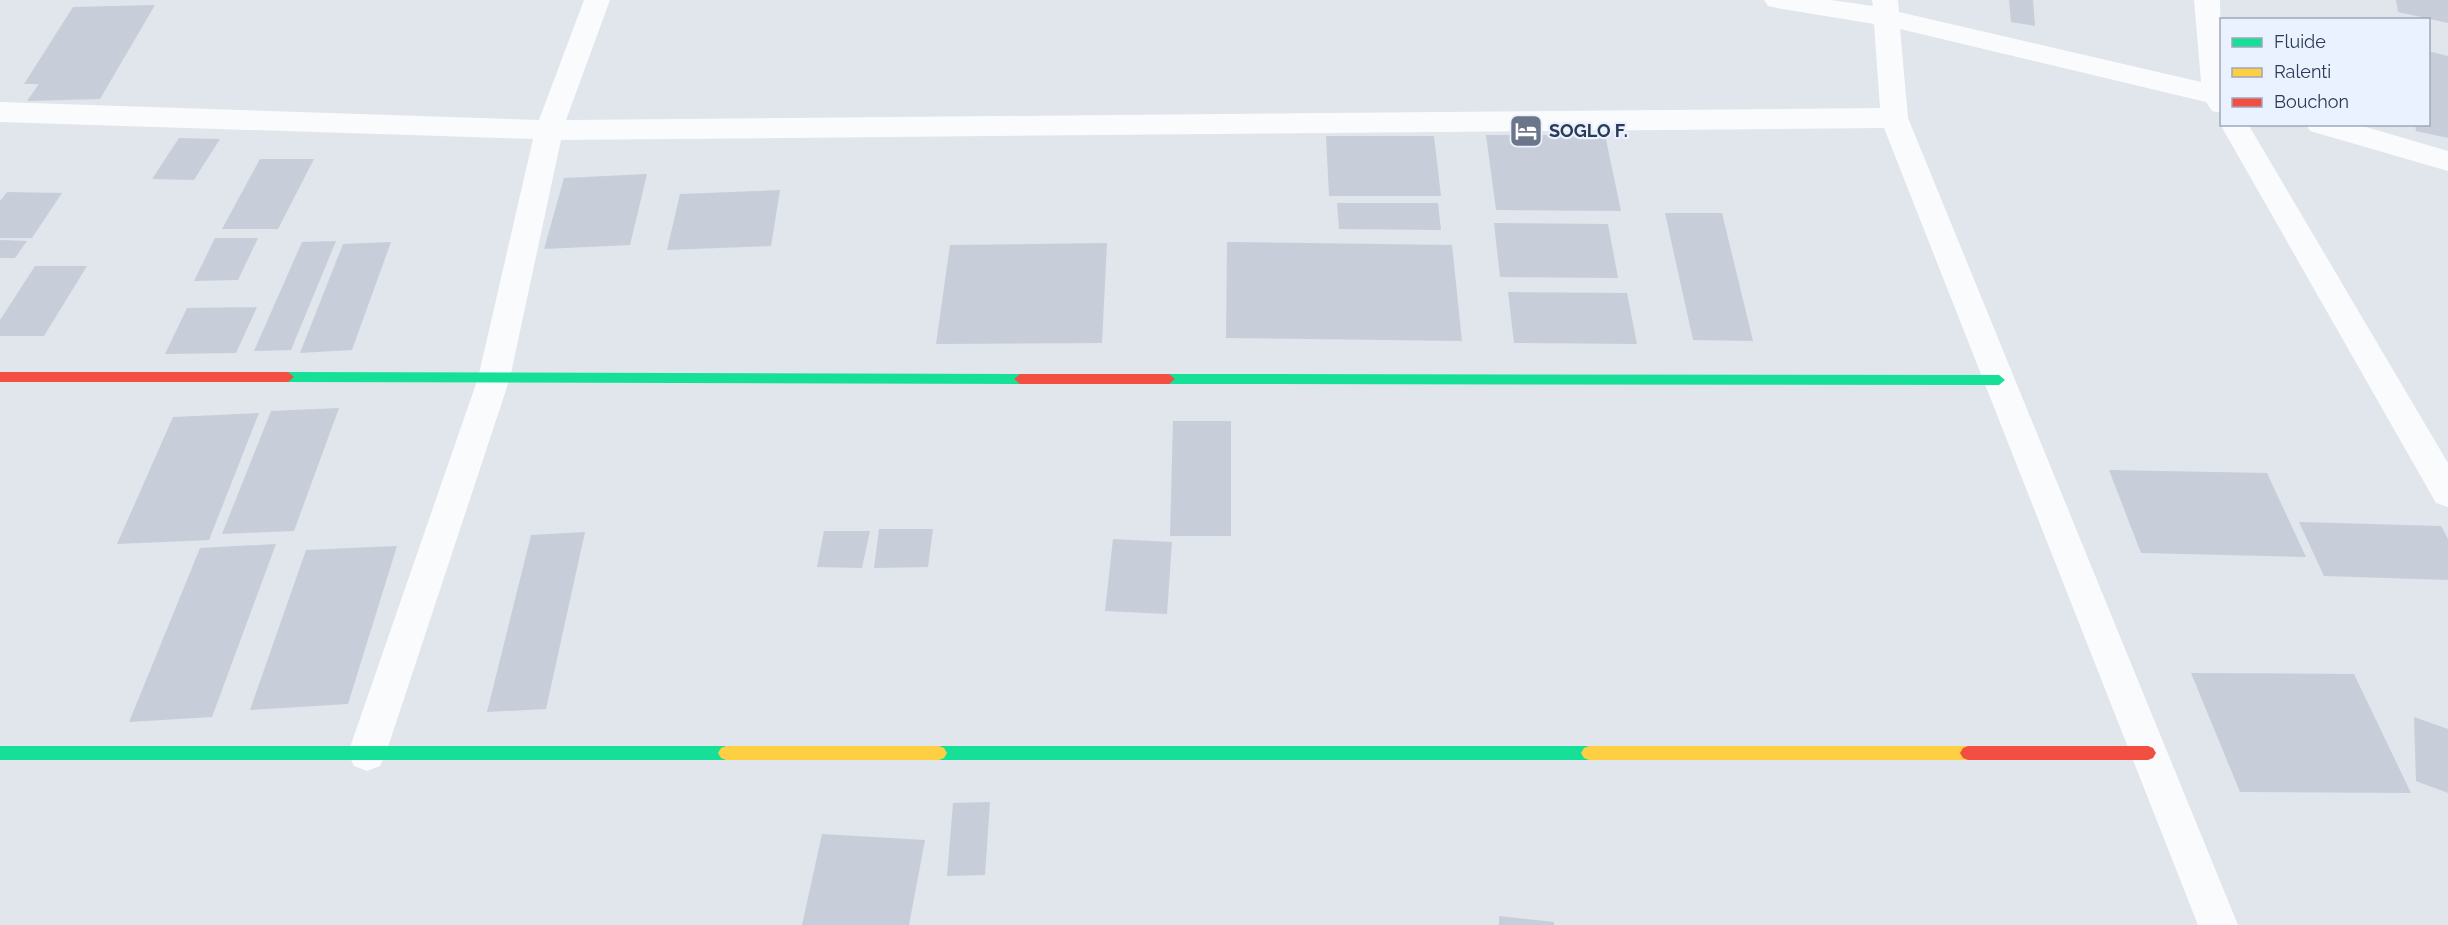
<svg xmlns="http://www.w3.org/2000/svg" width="2448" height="925" viewBox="0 0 2448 925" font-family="Raleway,sans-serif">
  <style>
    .building { fill: #c7ceda }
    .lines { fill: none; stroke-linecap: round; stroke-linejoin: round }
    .street { fill: #fafbfc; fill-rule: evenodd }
    .fast { fill: #16e098; fill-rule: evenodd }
    .slow { fill: #ffcf43; fill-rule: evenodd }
    .jam { fill: #f24e42; fill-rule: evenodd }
    .labels { text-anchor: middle; stroke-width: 4.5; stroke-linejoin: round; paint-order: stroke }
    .poi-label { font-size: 18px; font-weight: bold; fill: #2c3b55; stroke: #eaf1ff; text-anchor: start }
  </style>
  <rect width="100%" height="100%" fill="#e1e5ec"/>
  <!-- building -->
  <path class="building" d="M2009,0H2033L2035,26L2011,22Z
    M2396,0H2448V23L2398,12Z
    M155,5L100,99L27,101L39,84H24L73,7Z
    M2428,51L2448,56V138L2416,131L2415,124H2428Z
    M1486,135H1605L1621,211L1496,210Z
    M1326,136H1434L1441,196H1329Z
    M179,138L220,139L194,180L152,179Z
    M260,159H314L278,229H222Z
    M647,174L630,245L544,249L564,178Z
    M780,190L771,246L667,250L680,194Z
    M7,192L62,193L32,238H0V201Z
    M1337,203H1438L1441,230L1339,229Z
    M1665,213H1722L1753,341L1693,340Z
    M1494,223L1608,224L1618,278L1500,277Z
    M215,238H258L238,280L194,281Z
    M0,240L27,241L15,258H0Z
    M336,241L291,350L254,351L302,242Z
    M391,242L352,350L300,353L343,244Z
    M1227,242L1452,245L1462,341L1226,338Z
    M1107,243L1102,343L936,344L950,245Z
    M35,266H87L44,336H0V320Z
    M1508,292L1627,293L1637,344L1514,343Z
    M257,307L236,353L165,354L187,308Z
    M339,408L294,531L222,534L271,411Z
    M259,413L209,540L117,544L173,417Z
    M1173,421H1231V536H1170Z
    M2109,470L2267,473L2306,557L2141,553Z
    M2299,522L2441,526L2448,539V580L2324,576Z
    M879,529H933L928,567L874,568Z
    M824,531H870L862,568L817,567Z
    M585,532L546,709L487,712L531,535Z
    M1113,539L1172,542L1167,614L1105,611Z
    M276,544L212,717L129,722L200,548Z
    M397,546L348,704L250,710L306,550Z
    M2191,673L2354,674L2411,793L2240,792Z
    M2414,717L2448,729V793L2416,781Z
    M990,802L985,875L947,876L953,803Z
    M822,834L925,840L909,925H802Z
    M1499,916L1554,922V925H1499Z"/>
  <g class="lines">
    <!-- street -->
    <path class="street" d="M584,0H610L566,120L1880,108L1874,24L1777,8L1768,6L1764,0H1831L1873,6L1872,0H1898L1899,12L2201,82L2194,0H2220L2222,113L2212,111L2206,102L1900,29L1908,118L2238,925H2198L1884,128L561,140L510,378L386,753L380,766L367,771L354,766L348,753L478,378L533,139L0,122V102L539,120Z
      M2222,122V124H2248L2448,463V507L2436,503L2220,124Z
      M2306,124H2356L2448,151V171L2310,131Z"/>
    <!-- fast -->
    <path class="fast" d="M288,372L1020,374L1026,379L1020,384L288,382L282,377Z
      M1169,374L1999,375L2005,380L1999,385L1169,384L1163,379Z
      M0,746H726L731,748L734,753L731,758L726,760H0Z
      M939,746H1589L1594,748L1597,753L1594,758L1589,760H939L934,758L931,753L934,748Z"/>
    <!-- slow -->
    <path class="slow" d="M726,746H939L944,748L947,753L944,758L939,760H726L721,758L718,753L721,748Z
      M1589,746H1968L1973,748L1976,753L1973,758L1968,760H1589L1584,758L1581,753L1584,748Z"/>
    <!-- jam -->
    <path class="jam" d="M0,372H288L294,377L288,382H0Z
      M1020,374H1169L1175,379L1169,384H1020L1014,379Z
      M1968,746H2148L2153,748L2156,753L2153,758L2148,760H1968L1963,758L1960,753L1963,748Z"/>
  </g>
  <!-- icons -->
  <defs>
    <symbol id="hotel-square" viewBox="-11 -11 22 22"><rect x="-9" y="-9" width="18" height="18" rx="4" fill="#6b768a" stroke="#eaf1ff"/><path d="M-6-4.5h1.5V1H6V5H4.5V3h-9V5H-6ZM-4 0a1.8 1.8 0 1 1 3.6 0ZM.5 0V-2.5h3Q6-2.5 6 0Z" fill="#fff"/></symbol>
  </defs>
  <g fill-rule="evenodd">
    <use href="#hotel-square" x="1507" y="112" width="38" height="38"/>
  </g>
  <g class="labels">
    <!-- poi labels -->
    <g class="poi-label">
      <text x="1549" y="137">SOGLO F.</text>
    </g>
  </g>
  <!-- legend -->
  <rect x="2220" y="18" width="210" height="108" fill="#eaf1ff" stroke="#9ea8bb" stroke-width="1.5"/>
  <rect x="2232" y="38" width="30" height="9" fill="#16e098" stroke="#9ea8bb" stroke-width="1.5"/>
  <text x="2274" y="48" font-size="18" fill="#2c3b55">Fluide</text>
  <rect x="2232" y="68" width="30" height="9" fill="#ffcf43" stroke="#9ea8bb" stroke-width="1.5"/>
  <text x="2274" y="78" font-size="18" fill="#2c3b55">Ralenti</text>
  <rect x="2232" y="98" width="30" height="9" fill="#f24e42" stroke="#9ea8bb" stroke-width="1.5"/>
  <text x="2274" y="108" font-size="18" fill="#2c3b55">Bouchon</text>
</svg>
